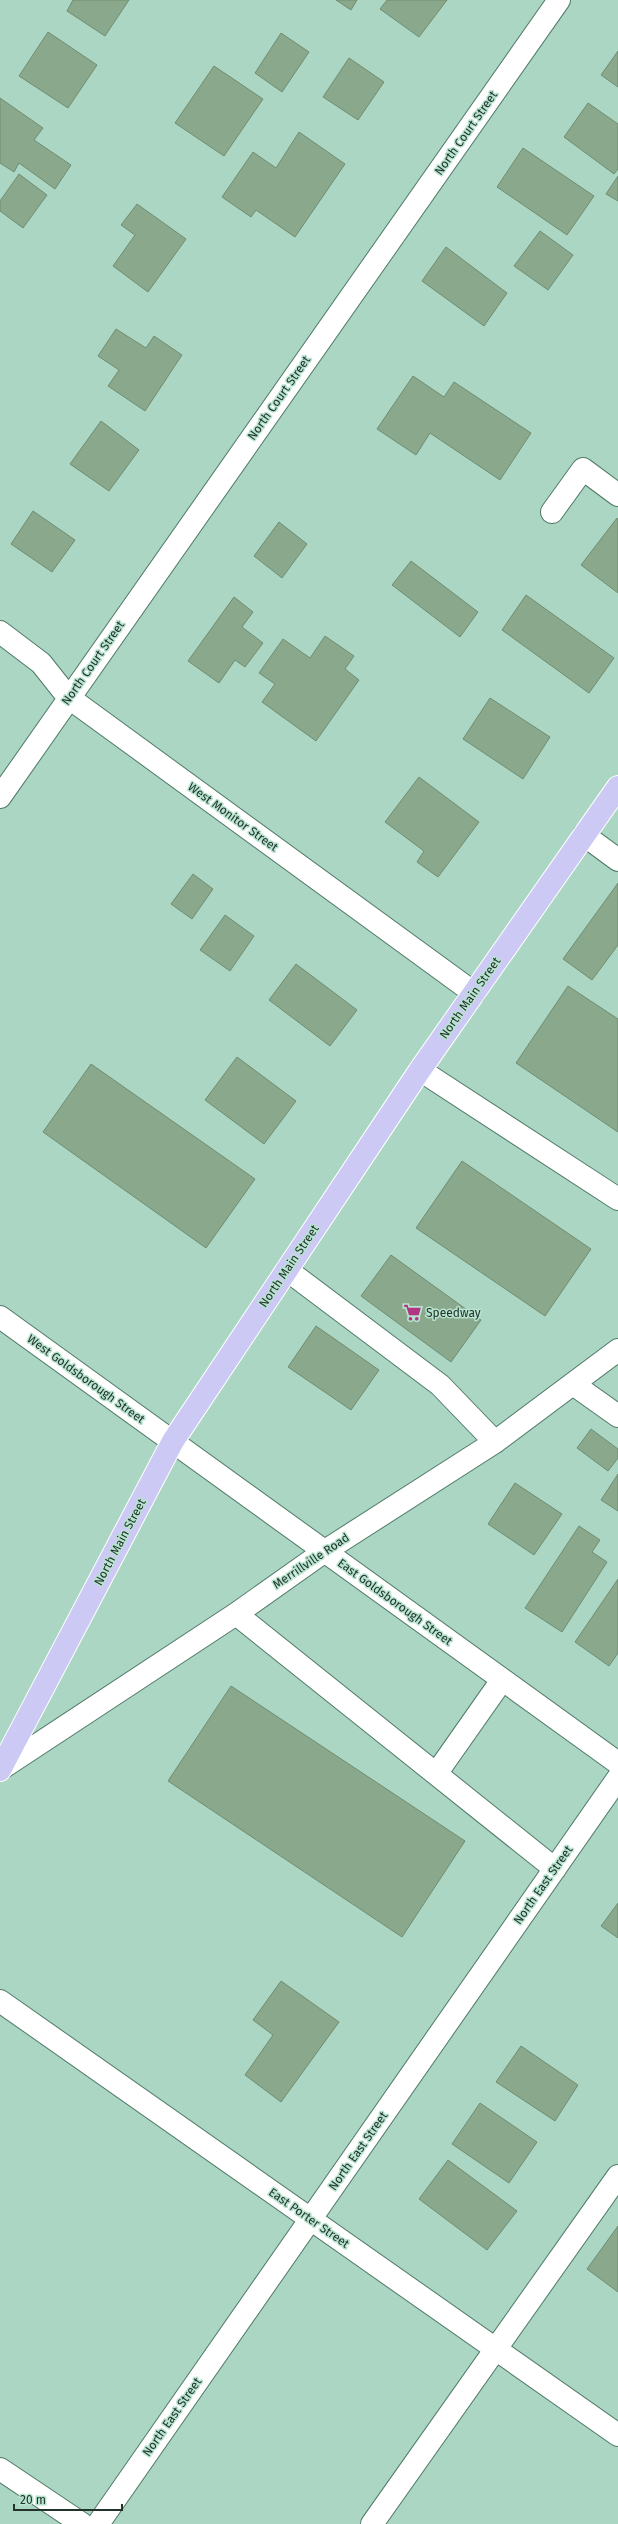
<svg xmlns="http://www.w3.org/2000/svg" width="618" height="2524" viewBox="0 0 618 2524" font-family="'Fira Sans',sans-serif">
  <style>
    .building { fill: #8aa88b; stroke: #708d71 }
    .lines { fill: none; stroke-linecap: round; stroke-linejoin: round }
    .minor-casing { stroke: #517a68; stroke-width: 24 }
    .major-casing { stroke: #fff; stroke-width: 24 }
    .minor { stroke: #fff; stroke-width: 22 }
    .major { stroke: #cccaf4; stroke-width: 22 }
    .labels { text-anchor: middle; stroke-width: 3; stroke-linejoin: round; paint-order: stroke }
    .street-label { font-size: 12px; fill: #21332b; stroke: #b7e3cf }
    .poi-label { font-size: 12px; fill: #21332b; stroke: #b7e3cf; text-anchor: start }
  </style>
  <rect width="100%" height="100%" fill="#aad6c3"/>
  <!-- building -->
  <path class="building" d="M73,0H129L105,36L67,11Z
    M336,0H357L351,10Z
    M387,0H447L419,37L380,9Z
    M48,32L97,65L68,108L19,76Z
    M281,33L309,52L282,92L255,73Z
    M618,51V87L601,75Z
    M349,58L384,82L358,120L323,97Z
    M214,66L263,99L224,156L175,123Z
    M0,98L43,128L34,140L71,165L55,189L19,163L14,172L0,163Z
    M588,103L618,124V169L614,174L564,137Z
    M299,132L345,164L295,237L256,210L251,217L222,197L253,152L276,168Z
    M523,148L594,196L567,235L497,187Z
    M19,174L47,195L23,228L0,211V201Z
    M618,176V201L606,194Z
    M137,204L186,239L148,292L113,266L135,235L121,225Z
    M540,231L573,255L548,290L514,266Z
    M446,247L507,293L484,326L422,281Z
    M116,329L146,348L154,336L182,355L145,411L108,386L119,370L98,356Z
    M413,376L444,397L454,382L531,433L500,480L430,433L416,455L377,429Z
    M101,421L139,450L109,491L70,464Z
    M33,511L75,540L52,572L11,544Z
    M617,518L618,520V593L581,565Z
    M279,522L307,544L282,578L254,556Z
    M411,561L478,612L460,637L392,585Z
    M526,595L614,658L589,693L502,630Z
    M234,597L253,612L242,627L263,643L245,667L235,660L219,683L188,661Z
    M325,636L354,656L345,669L359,680L316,741L262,702L275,684L259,673L283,639L310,658Z
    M490,698L550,737L523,779L463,739Z
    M419,777L479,822L438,877L417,862L424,851L385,822Z
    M193,874L213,889L192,919L171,904Z
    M618,883V945L592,980L563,959Z
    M225,915L254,936L230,971L200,950Z
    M296,964L357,1010L330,1046L269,1000Z
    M568,986L618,1019V1132L516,1063Z
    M237,1057L296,1101L264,1144L205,1100Z
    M91,1064L255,1179L206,1248L43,1132Z
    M462,1161L591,1249L545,1316L416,1228Z
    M391,1255L481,1320L451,1362L361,1296Z
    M316,1326L379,1370L351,1410L288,1367Z
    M591,1429L618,1449V1458L608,1471L577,1448Z
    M618,1474V1511L601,1500Z
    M515,1483L562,1514L534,1555L488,1524Z
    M579,1526L600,1540L592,1552L607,1562L562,1632L525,1608Z
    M618,1579V1653L609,1666L575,1642Z
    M231,1686L465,1841L402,1937L168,1781Z
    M618,1903V1938L601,1926Z
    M281,1981L339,2022L281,2102L245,2075L273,2035L253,2020Z
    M521,2046L578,2085L555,2121L496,2082Z
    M480,2103L537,2142L509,2183L452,2144Z
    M448,2160L517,2211L487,2250L419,2199Z
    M618,2226V2292L587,2269Z"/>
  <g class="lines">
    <defs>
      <path id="minor" d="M552,512L583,469L618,495
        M0,632L41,663L68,697L474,993
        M0,797L559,0
        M584,835L618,860
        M420,1070L618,1199
        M287,1270L440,1385L495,1442
        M0,1317L618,1763
        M573,1384L618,1416
        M236,1614L555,1869
        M2,1768L236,1614L325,1551L495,1442L618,1350
        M436,1774L502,1680
        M0,2001L618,2435
        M0,2469L82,2524
        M98,2524L618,1778
        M372,2524L618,2176"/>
      <path id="major" d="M0,1770L173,1441L420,1070L618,787"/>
    </defs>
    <!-- minor casing -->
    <use href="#minor" class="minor-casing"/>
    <!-- major casing -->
    <use href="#major" class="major-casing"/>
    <!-- minor -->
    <use href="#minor" class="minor"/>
    <!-- major -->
    <use href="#major" class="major"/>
  </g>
  <!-- icons -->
  <defs>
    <symbol id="supermarket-bare" viewBox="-9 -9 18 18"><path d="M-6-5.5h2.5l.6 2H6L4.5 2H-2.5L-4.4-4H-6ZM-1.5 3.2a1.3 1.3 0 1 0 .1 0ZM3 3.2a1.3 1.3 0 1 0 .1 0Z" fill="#b23584" stroke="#b7e3cf" stroke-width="2.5" paint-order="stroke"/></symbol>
  </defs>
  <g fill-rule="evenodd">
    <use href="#supermarket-bare" x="400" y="1300" width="25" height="25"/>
  </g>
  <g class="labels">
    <!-- street labels -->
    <g class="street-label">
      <text transform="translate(466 133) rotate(-55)" y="4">North Court Street</text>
      <text transform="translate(279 398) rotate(-55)" y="4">North Court Street</text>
      <text transform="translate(93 663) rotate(-55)" y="4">North Court Street</text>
      <text transform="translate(233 817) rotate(36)" y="4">West Monitor Street</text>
      <text transform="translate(470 998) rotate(-55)" y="4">North Main Street</text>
      <text transform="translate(289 1266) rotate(-56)" y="4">North Main Street</text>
      <text transform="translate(86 1379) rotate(36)" y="4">West Goldsborough Street</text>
      <text transform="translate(120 1542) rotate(-62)" y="4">North Main Street</text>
      <text transform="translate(311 1561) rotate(-34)" y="4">Merrillville Road</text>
      <text transform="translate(395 1602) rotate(36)" y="4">East Goldsborough Street</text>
      <text transform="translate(543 1885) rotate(-55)" y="4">North East Street</text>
      <text transform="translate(358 2151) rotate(-55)" y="4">North East Street</text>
      <text transform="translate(309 2218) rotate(35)" y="4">East Porter Street</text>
      <text transform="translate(172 2417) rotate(-55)" y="4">North East Street</text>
    </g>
    <!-- poi labels -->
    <g class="poi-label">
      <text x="426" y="1317">Speedway</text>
    </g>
  </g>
  <!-- scale -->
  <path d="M14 2504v6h108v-6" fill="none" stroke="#21332b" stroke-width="2"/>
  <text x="20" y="2504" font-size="12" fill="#21332b" stroke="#b7e3cf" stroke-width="3" paint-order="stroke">20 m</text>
</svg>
